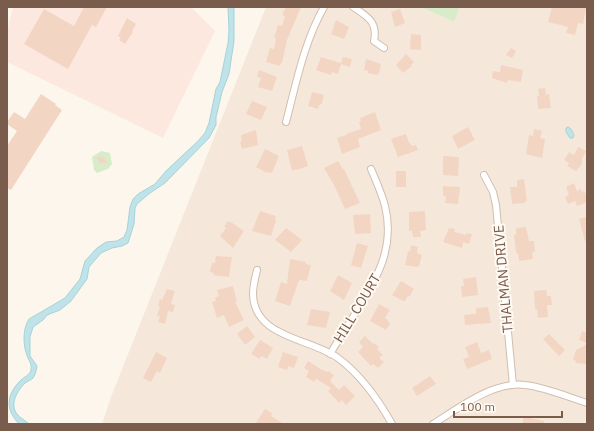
<svg xmlns="http://www.w3.org/2000/svg" width="594" height="431" viewBox="0 0 594 431" font-family="'IBM Plex Sans',sans-serif">
  <style>
    .residential { fill: #f5e8da }
    .commercial { fill: #fde8e0 }
    .green { fill: #d8ecc9 }
    .water { fill: #bfe3e8; stroke: #a5d3da }
    .building { fill: #f3d5c3 }
    .lines { fill: none; stroke-linecap: round; stroke-linejoin: round }
    .street-casing { stroke: #d1beb0; stroke-width: 8 }
    .street { stroke: #fff; stroke-width: 6 }
    .labels { text-anchor: middle; stroke-width: 4; stroke-linejoin: round; paint-order: stroke }
    .street-label { font-size: 14px; fill: #7a5c4d; stroke: #fffaf3 }
  </style>
  <rect width="100%" height="100%" fill="#fdf6ec"/>
  <!-- residential -->
  <path class="residential" d="M266,7H421L454,22L460,7H587V424H102L111,397Z"/>
  <!-- commercial -->
  <path class="commercial" d="M13,7H191L215,31L163,138L7,62V32Z"/>
  <!-- green -->
  <path class="green" d="M421,7H460L454,22Z
    M101,151L110,153L112,164L108,169L97,173L94,170L92,157Z"/>
  <!-- water -->
  <path class="water" d="M228,7H234V41L229,74L222,92L216,117V125L209,138L165,183L150,193L137,204L135,208L134,224L128,243L122,246L112,248L101,253L89,267L87,279L71,301L60,310L47,315L43,320L33,327L30,337V356L37,366C36,370 36,374 33,378C31,380 28,381 25,383C18,390 9,404 17,414C20,418 25,420 29,424H19C5,409 6,395 21,380C24,377 30,375 31,370C32,365 30,362 28,358C23,347 22,330 29,319L65,298L80,279L85,261L97,248L106,242L117,241L124,237L127,230L130,207L133,199L138,194L155,184L166,171L198,141L205,133L209,123L216,89L220,82L228,43L229,30Z
    M568,127L571,129L574,135L573,138H570L566,132V128Z"/>
  <!-- building -->
  <path class="building" d="M84,7H107L96,27L92,25L68,69L24,44L44,9L74,26Z
    M286,7H301L287,40L282,63H281L280,66L266,62L270,48L274,49L276,38H274L278,25L282,26L285,16L282,15Z
    M552,7H586V9L583,24L578,23L575,35L566,33L568,27L548,22Z
    M400,9L405,23L395,27L391,12Z
    M127,18L136,24L132,31L133,32L125,44L119,40L121,38L118,36Z
    M336,20L349,27L344,39L331,34Z
    M411,34L421,35V50L410,49Z
    M511,48L516,51L512,58L506,55Z
    M406,54L414,62L411,65L412,66L403,73L396,65Z
    M321,57L341,63L343,57L352,59L350,67L341,64L338,74L332,72L331,75L316,70Z
    M366,59L381,64L379,74L378,73L377,75L368,73V71L364,70Z
    M501,65L523,70L521,82L508,80L507,83L492,78L493,71L500,72Z
    M259,70L277,77L272,91L258,87L261,78L257,77Z
    M545,88L546,95L549,94L551,108L538,109L537,96H539L538,89Z
    M312,92L324,95L322,103L320,105H319L318,109L308,106Z
    M41,94L56,104L55,105L62,110L11,190L7,188V146L17,131L7,124V122L14,112L25,119Z
    M252,101L267,107L261,120L246,114Z
    M375,112L381,130L358,139L360,147L342,154L337,138L346,135V134L361,129L359,122L361,121L360,118Z
    M468,127L475,140L458,149L452,136Z
    M534,129L542,131L540,138L545,139L542,158L526,154L529,135L533,136Z
    M256,130L258,145L242,149L240,142L242,141L241,135Z
    M406,134L409,143H410L412,146L416,145L418,150L398,157L391,139Z
    M302,146L308,166L297,170V169L292,171L287,150Z
    M578,147L586,151L582,159V164L576,171L567,166L569,163L564,160L569,152L574,155Z
    M265,149L279,156L272,173L267,172V173L256,167Z
    M443,156L459,157L458,176L443,175Z
    M96,157H103L107,163H100Z
    M338,161L343,169H344L360,203L345,209L334,185L324,168Z
    M396,171H406V187H396Z
    M524,179L527,201H525V203L512,204L510,187H517V180Z
    M574,183L577,191L581,189L582,192L584,191L587,196V202L577,206L575,201L568,204L565,197L569,195L566,187Z
    M443,186L460,187L458,204L445,203L446,196H443Z
    M260,211L276,216L275,219L276,220L271,236L252,231Z
    M425,211L426,230L420,231L421,237H413L412,231H409V212Z
    M370,214L371,233L355,234L353,215Z
    M587,217V241H585L579,219Z
    M228,221L230,223L231,222L244,231L233,248L220,236L226,228L224,226Z
    M526,227L529,241H534L535,252H532L533,259L519,261L518,253H516L514,235H516V228Z
    M286,228L302,240L291,252L275,240Z
    M449,228L455,229L454,232L466,235V233L472,234L469,244L463,242L462,248L443,242Z
    M357,243L368,246L361,268L351,265Z
    M411,245L418,247L417,253L422,255L419,266L417,267L405,265L408,251L410,252Z
    M216,256L232,257L229,277L213,275L214,273L210,272L211,266H212V263H215Z
    M290,259L306,262V264L311,265L307,281L299,280L290,306L275,301L281,282L287,284Z
    M338,275L352,283L344,300L330,291Z
    M476,277L478,295L462,297L461,286H464L463,279Z
    M401,281L414,289L409,297L408,296L405,301H403L392,295Z
    M233,286L237,302H235L244,320L229,327L224,315L217,318L212,302L216,301L215,298L219,296L217,290Z
    M167,289L175,291L171,304L175,305L173,312L168,311L165,324L158,322L160,316H157L160,307L158,306L160,299L162,300Z
    M546,290L547,296H551L552,305H547L548,317L538,318L537,309H535L534,291Z
    M379,304L390,310L385,318L388,320V321L390,324L386,330L370,321Z
    M488,307L491,323L465,325L464,315L476,314V308Z
    M311,309L330,312L326,328L307,325Z
    M247,326L255,337L245,345L237,334Z
    M582,331L587,333V343L579,340Z
    M549,334L565,350L559,356L543,339Z
    M365,336L373,344L374,343L379,347L377,349L383,355L379,358L384,362L378,368L373,364L371,366L358,352L363,347L359,342Z
    M260,340L273,348L267,359L261,356L260,359L251,354Z
    M477,342L481,353L489,350L492,359L467,369L463,359L469,357L465,347Z
    M587,344V364L575,363L576,361L573,360L576,350Z
    M156,352L167,358L160,373L157,371L151,382L143,378Z
    M283,352L298,357L294,368L288,366L287,370L278,367Z
    M308,361L322,370L328,372V371L334,375L330,381L339,390L344,385L355,396L346,405L342,400L339,403L328,391L331,388L316,379L314,382L306,377L309,371L304,368Z
    M430,376L436,384L417,396L412,388Z
    M265,409L272,413L271,416L284,424H255Z
    M524,417L544,421V424H522Z"/>
  <g class="lines">
    <defs>
      <path id="street" d="M353,7C367,16 378,22 374,41L384,48
        M286,122C296,84 304,42 324,7
        M484,175L493,192L496,205L513,385
        M257,270C255,278 253,286 253,294C254,338 310,338 338,358C361,375 378,399 392,424
        M330,354C339,339 349,324 358,309C378,277 395,246 385,206C382,194 376,181 371,169
        M433,424C459,408 493,381 525,385C545,387 568,397 587,403"/>
    </defs>
    <!-- street casing -->
    <use href="#street" class="street-casing"/>
    <!-- street -->
    <use href="#street" class="street"/>
  </g>
  <g class="labels">
    <!-- street labels -->
    <g class="street-label">
      <text transform="translate(503 279) rotate(-95)" y="5">THALMAN DRIVE</text>
      <text transform="translate(357 308) rotate(-59)" y="5">HILL COURT</text>
    </g>
  </g>
  <!-- border -->
  <rect width="594" height="431" fill="none" stroke="#7a5c4d" stroke-width="16"/>
  <!-- scale -->
  <path d="M454 411v6h108v-6" fill="none" stroke="#7a5c4d" stroke-width="2"/>
  <text x="460" y="411" font-size="12" fill="#7a5c4d" stroke="#fffaf3" stroke-width="3" paint-order="stroke">100 m</text>
</svg>
